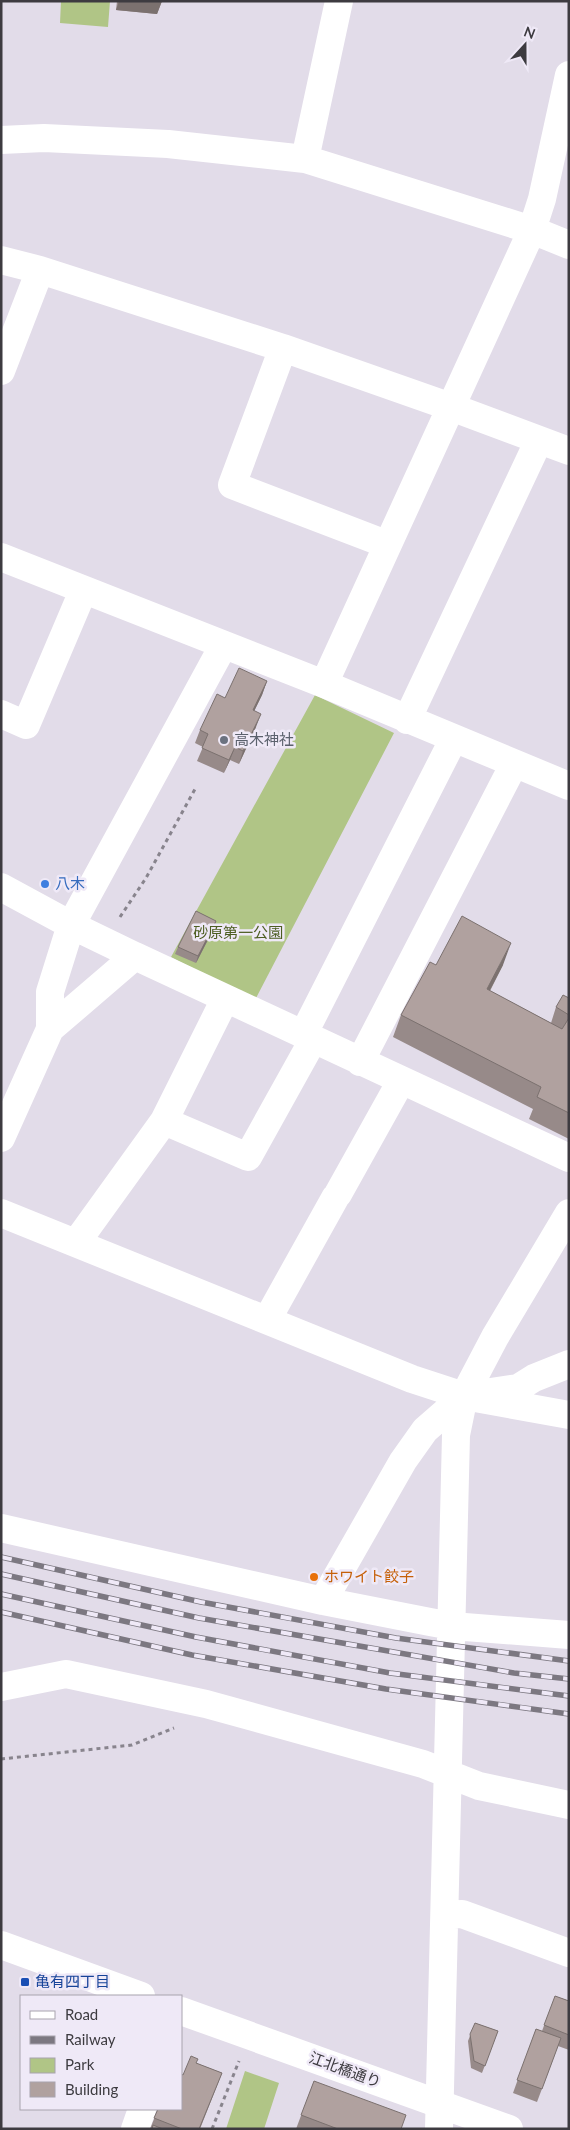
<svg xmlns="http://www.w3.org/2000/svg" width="570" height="2130" viewBox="0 0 570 2130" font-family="Lato,'Noto Sans JP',sans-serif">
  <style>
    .green { fill: #b0c586 }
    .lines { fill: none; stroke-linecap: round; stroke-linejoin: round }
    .path { stroke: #88848d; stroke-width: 3; stroke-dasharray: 4 4; stroke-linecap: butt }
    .minor { stroke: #fff; stroke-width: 28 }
    .major { stroke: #fff; stroke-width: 28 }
    .rail-casing { stroke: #7c7881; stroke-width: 5.5 }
    .rail { stroke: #efe9f7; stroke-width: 4; stroke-dasharray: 11; stroke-linecap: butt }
    .wall { fill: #978a89 }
    .shaded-wall { fill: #7b716f }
    .building { fill: #b0a19f; stroke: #7b716f }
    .worship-dot { fill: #6b7280; stroke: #efe9f7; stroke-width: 2 }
    .shop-dot { fill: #3f7fe0; stroke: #efe9f7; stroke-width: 2 }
    .food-dot { fill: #e8710a; stroke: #efe9f7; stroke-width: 2 }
    .transit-dot { fill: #1a4fb4; stroke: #efe9f7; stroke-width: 2 }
    .labels { text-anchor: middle; stroke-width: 5; stroke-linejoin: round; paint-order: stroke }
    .worship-label { font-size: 15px; fill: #5b616d; stroke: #efe9f7; text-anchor: start }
    .shop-label { font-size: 15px; fill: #366cbe; stroke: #efe9f7; text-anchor: start }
    .park-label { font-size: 15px; fill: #4d5e22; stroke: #efe9f7 }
    .food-label { font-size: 15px; fill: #c56008; stroke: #efe9f7; text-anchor: start }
    .transit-label { font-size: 15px; fill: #164399; stroke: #efe9f7; text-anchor: start }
    .street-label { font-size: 15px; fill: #3d3b40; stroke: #efe9f7 }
  </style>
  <rect width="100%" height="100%" fill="#e2dce9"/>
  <!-- green -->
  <path class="green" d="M61,1H110L108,27L60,23Z
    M315,695L394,733L255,1000L171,957Z
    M245,2071L279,2083L264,2129H226Z"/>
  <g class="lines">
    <!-- path -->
    <path class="path" d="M120,917L146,878L195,789
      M1,1759L132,1745L174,1728
      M212,2129L239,2061"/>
    <!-- minor -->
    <path class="minor" d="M1,140L44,138L168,144L305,159L532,230L569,245
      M305,159L339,1
      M1,260L40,270L283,348L451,407L569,451
      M283,348L232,485L386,544
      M1,371L40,270
      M1,557L324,684L569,786
      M324,684L532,230L542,199L569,75
      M1,714L26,725L83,591
      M407,720L539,440
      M1,887L71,925L135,956
      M50,1029L135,956L569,1158
      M303,1035L453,740
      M360,1062L514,764
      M164,1121L248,1157L313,1040
      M1,1138L50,1029V992L71,925L223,646
      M338,1194L401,1081
      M1,1213L412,1379L464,1396L518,1388L534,1378L569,1364
      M76,1243L164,1121L225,999
      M267,1320L335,1198
      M1,1528L323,1601L430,1622L452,1626L569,1635
      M323,1601L403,1461L425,1430L464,1396L569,1415
      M1,1687L66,1674L206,1704L423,1764L479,1786L569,1805
      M445,1915L462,1914L569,1953
      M135,2129L142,2109
      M439,2129L456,1435L464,1396L495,1337L569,1213"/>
    <!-- major -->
    <path class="major" d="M1,1945L141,1996
      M181,2011L509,2129"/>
    <defs>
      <path id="rail" d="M1,1557L201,1602L396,1638L569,1661
        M1,1574L199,1618L514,1673L569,1679
        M1,1594L196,1637L390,1673L569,1696
        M1,1612L192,1655L386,1689L569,1714"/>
    </defs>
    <!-- rail casing -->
    <use href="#rail" class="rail-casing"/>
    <!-- rail -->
    <use href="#rail" class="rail"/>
  </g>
  <!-- wall -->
  <path class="wall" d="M117,1H162L157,14L116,10Z
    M267,681L262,695L254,711L256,727L239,764L230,760L224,773L197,761L203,747L195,743L200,730L225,698Z
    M216,921L214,928L196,963L175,954L178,947Z
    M436,965H503L490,991L551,1023L556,1007L569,998V1139L529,1119L533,1109L393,1037L401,1015Z
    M555,1996L569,2001V2050L558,2046L537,2102L513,2093L536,2029L542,2031Z
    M475,2023L498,2031L482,2073L471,2068L468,2041Z
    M196,2063L222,2073L200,2129H150L158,2109L183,2075Z
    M314,2081L401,2129H296Z"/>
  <!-- shaded-wall -->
  <path class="shaded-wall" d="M119,1H162L157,14L116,10Z
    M267,681L262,695L248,724L253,710Z
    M261,714L256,727L239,764L243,751Z
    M235,747L230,760L224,773L229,760Z
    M216,921L214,928L196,963L198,956Z
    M511,943L503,965L479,1011L487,989Z"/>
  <!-- building -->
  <path class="building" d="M239,668L267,681L253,710L261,714L243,751L235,747L229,760L202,748L208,734L200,730L217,694L225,698Z
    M196,911L216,921L198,956L178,947Z
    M462,916L511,943L487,989L562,1029L569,1018V1113L537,1097L541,1087L401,1015L430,962L436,965Z
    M563,995L569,998V1015L556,1007Z
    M555,1996L569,2001V2035L544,2025Z
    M475,2023L498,2031L485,2066L474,2061L470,2034Z
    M536,2029L561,2038L542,2089L517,2080Z
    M191,2056L198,2059L196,2063L222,2073L199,2129H182L154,2118L158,2109H181V2074L183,2075Z
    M314,2081L406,2115L401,2129H338L301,2115Z
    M153,2125L163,2129H152Z"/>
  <!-- markers -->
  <circle class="worship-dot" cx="224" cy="740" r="5"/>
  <circle class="shop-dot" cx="45" cy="884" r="5"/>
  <circle class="food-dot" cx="314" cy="1577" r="5"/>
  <rect class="transit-dot" x="20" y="1977" width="10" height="10" rx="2.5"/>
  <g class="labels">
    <!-- worship labels -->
    <g class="worship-label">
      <text x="234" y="745">高木神社</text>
    </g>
    <!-- shop labels -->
    <g class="shop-label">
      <text x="55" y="889">八木</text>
    </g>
    <!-- park labels -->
    <g class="park-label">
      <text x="238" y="938">砂原第一公園</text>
    </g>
    <!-- food labels -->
    <g class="food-label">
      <text x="324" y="1582">ホワイト餃子</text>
    </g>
    <!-- transit labels -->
    <g class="transit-label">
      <text x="35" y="1987">亀有四丁目</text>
    </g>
    <!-- street labels -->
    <g class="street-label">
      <text transform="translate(345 2070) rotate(20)" y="5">江北橋通り</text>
    </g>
  </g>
  <!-- border -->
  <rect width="570" height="2130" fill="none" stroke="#3d3b40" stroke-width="5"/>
  <!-- legend -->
  <rect x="20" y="1995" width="162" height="115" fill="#efe9f7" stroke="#a8a3ae"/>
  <rect x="30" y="2011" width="25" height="8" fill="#ffffff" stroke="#a8a3ae"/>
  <text x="65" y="2020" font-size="15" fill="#3d3b40">Road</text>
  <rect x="30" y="2036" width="25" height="8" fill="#7c7881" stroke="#a8a3ae"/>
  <text x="65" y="2045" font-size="15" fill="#3d3b40">Railway</text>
  <rect x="30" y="2058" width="25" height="15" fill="#b0c586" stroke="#a8a3ae"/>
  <text x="65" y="2070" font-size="15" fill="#3d3b40">Park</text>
  <rect x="30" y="2082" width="25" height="15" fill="#b0a19f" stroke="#a8a3ae"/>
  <text x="65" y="2095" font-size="15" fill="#3d3b40">Building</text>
  <!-- north arrow -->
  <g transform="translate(525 45) rotate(21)" stroke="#efe9f7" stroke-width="4" paint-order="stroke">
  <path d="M0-4L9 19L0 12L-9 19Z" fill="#3d3b40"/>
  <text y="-8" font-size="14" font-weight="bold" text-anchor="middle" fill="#3d3b40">N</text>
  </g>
</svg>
